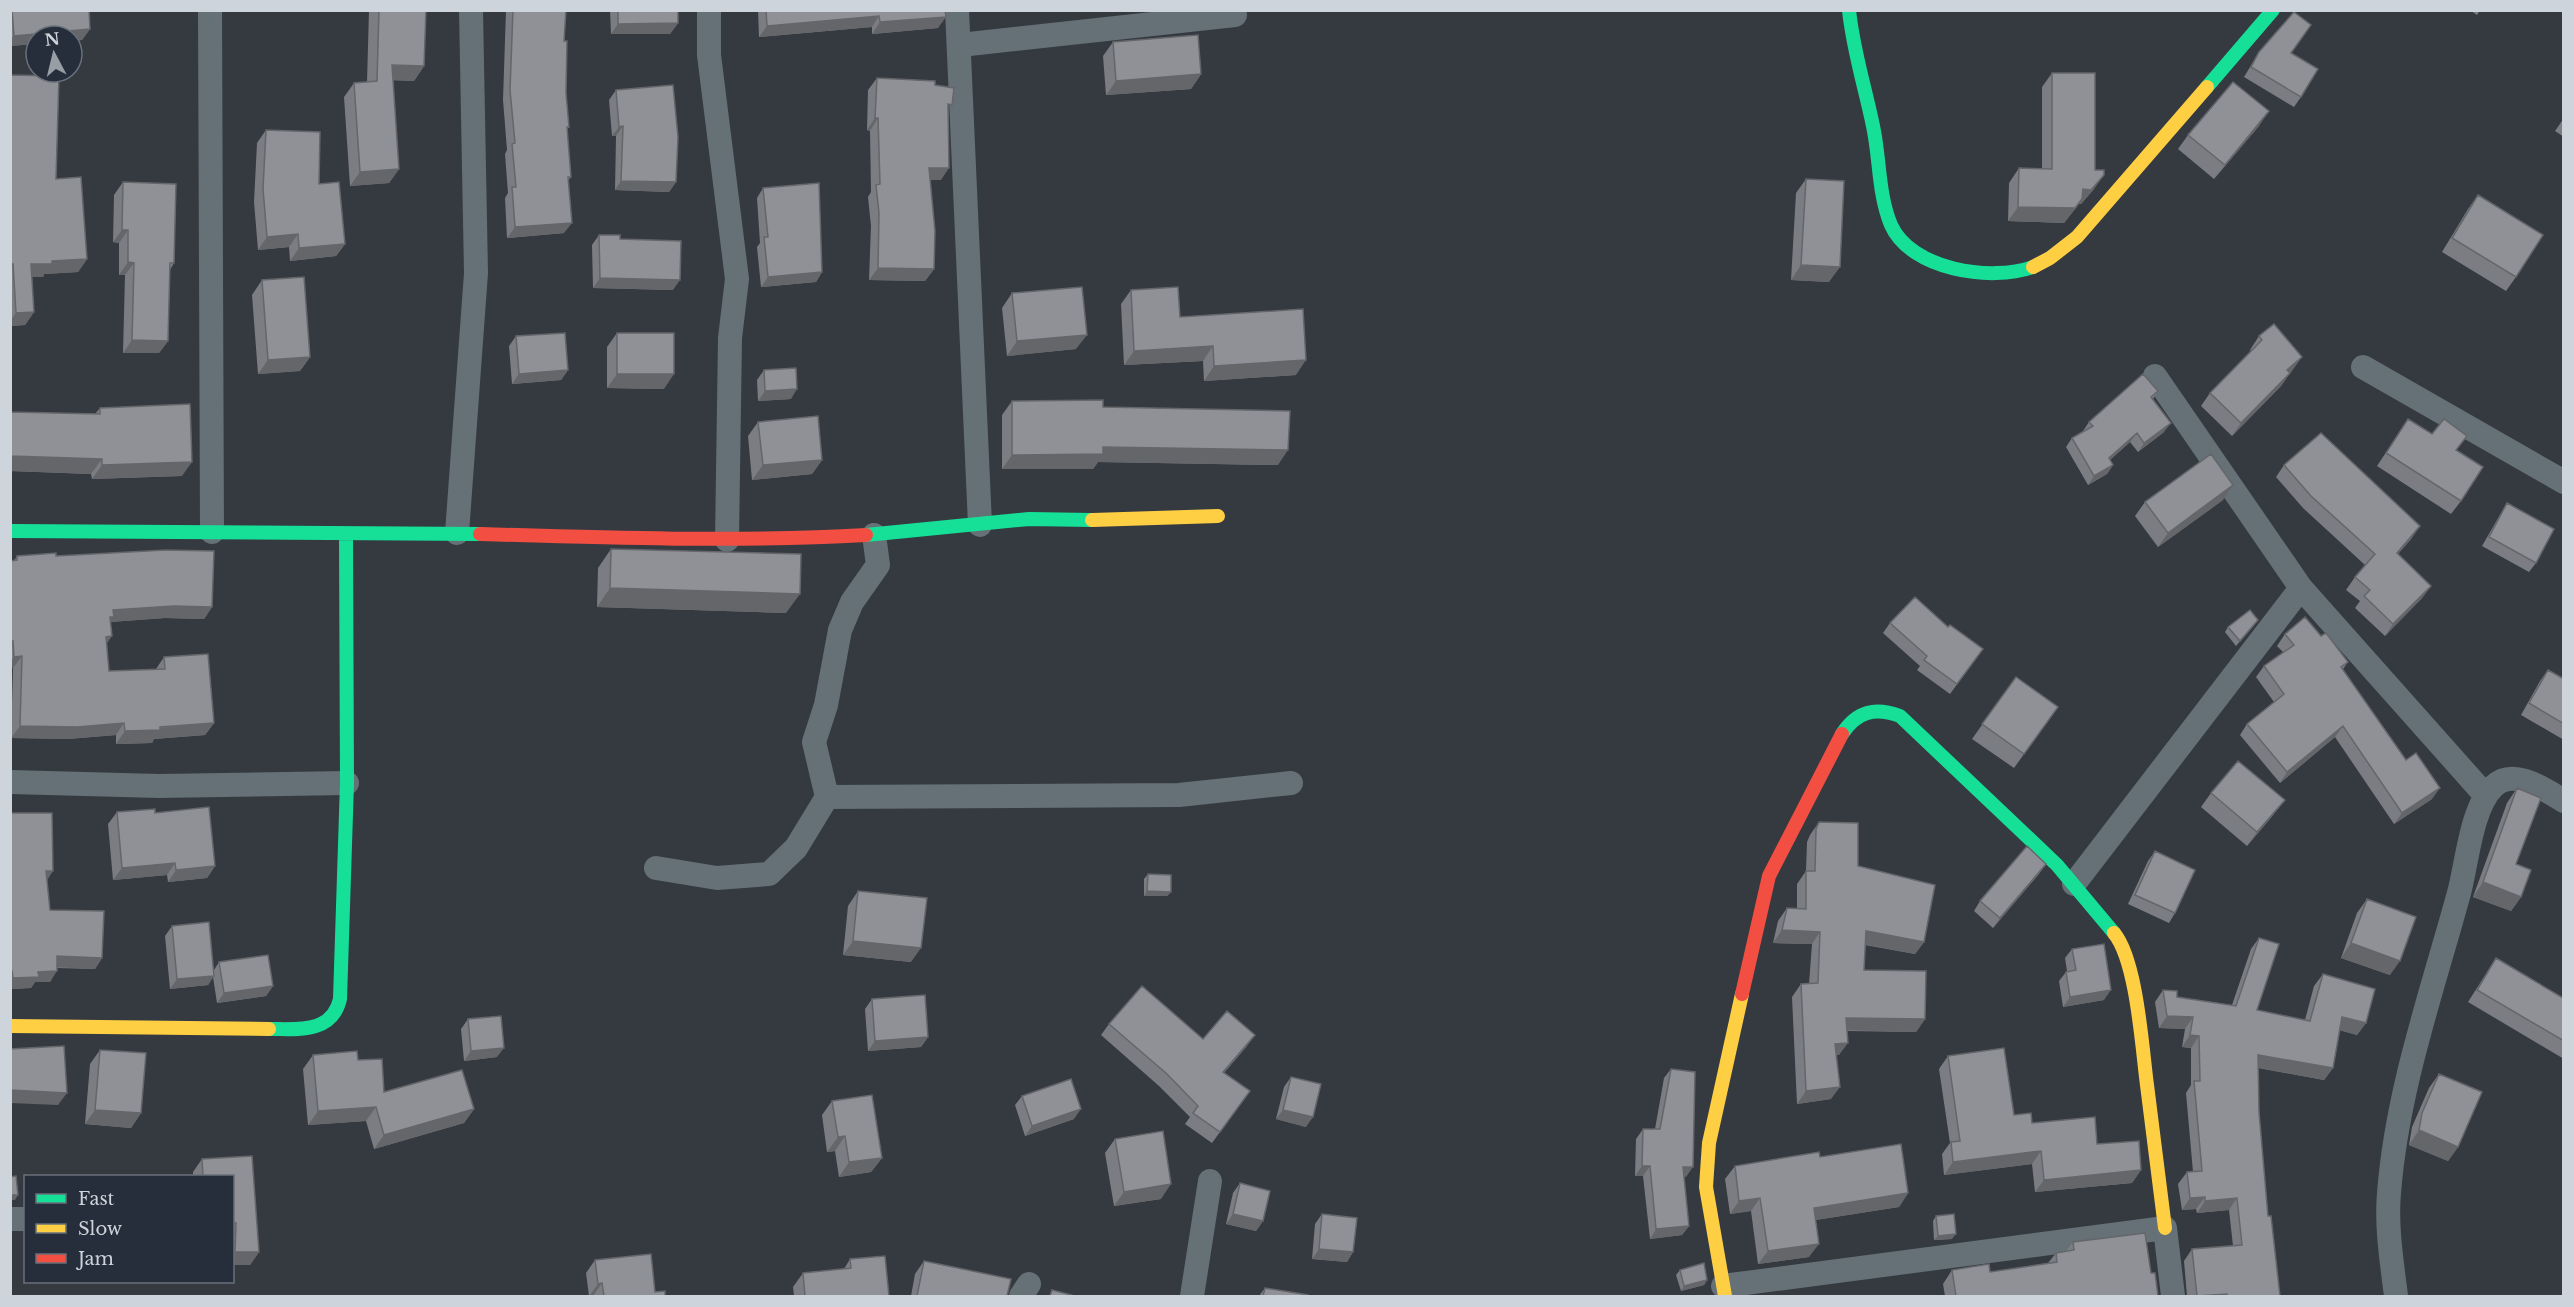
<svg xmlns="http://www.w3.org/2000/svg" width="2574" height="1307" viewBox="0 0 2574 1307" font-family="'Libre Baskerville',serif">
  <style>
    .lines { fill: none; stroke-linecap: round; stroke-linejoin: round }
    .street { stroke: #657176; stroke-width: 24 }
    .fast { stroke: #16e098; stroke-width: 14 }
    .slow { stroke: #ffcf43; stroke-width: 14 }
    .jam { stroke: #f24e42; stroke-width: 14 }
    .wall { fill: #7b7d82 }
    .shaded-wall { fill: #64666a }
    .building { fill: #8f9197; stroke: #64666a; stroke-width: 1.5 }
  </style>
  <rect width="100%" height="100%" fill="#343a40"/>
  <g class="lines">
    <!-- street -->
    <path class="street" d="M210,10L212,532
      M709,10V55L737,279L730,338L727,540
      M957,10L980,525
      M960,45L1235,15
      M2363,367L2564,482
      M2155,376L2301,588L2486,796
      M457,533L476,273L471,10
      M10,782L159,786L347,783
      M827,797L1179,795L1291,783
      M656,868L717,878L769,874L796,848L827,797L814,742L826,705L840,630L852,602L878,565L874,535
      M2074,884L2301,588
      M10,1219H26
      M1723,1286L2165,1228L2173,1296
      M1021,1296L1029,1284
      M1192,1296L1210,1181
      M2396,1296C2392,1263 2386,1227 2389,1193C2397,1090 2432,992 2459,893C2467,864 2471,807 2494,786C2514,767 2545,790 2564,801"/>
    <!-- fast -->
    <path class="fast" d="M1849,10C1853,50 1865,87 1873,126C1880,158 1878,194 1891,225C1911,270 1991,282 2033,267
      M2207,87L2273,10
      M10,531L480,534
      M866,535L1029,519L1092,520
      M1842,734C1857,711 1875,707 1900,716L2057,865L2114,933
      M269,1029C297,1029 332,1034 340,999L347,783L346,535"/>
    <!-- slow -->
    <path class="slow" d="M2033,267L2050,258L2077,237L2207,87
      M1092,520L1218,516
      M2114,933C2137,961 2142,1048 2147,1085C2153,1133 2159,1180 2165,1228
      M10,1026L269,1029
      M1725,1296L1706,1187L1709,1143L1742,994"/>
    <!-- jam -->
    <path class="jam" d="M480,534C609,538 737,542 866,535
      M1742,994L1769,876L1842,734"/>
  </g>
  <!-- wall -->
  <path class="wall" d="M10,10H89L90,29L82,40L10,46Z
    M369,10H426L424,66L414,81L393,80L399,169L389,183L350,186L344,97L354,83L367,82Z
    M506,10H566L564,41L566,93L569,127L567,130L571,177L568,181L564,233L507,238L505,198L508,193L505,154L507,150L503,100Z
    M610,10H678V23L670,34H611Z
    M758,10H945L938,28L872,34V27L759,37Z
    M2470,10H2480L2477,15Z
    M1113,42L1201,74L1191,89L1106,95L1103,56Z
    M2259,52L2291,53L2301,97L2294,107L2244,77Z
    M2052,73L2094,189L2081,204H2079L2064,223L2008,221L2009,183L2019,168L2042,169V87Z
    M11,75L56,179L87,259L78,272L44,274L43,277H32L34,312L25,325L10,326Z
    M877,78L935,85L948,110L941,180H930L934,269L925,281L869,280L871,226L868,197L871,192L870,131L867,130L868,90Z
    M616,90L676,182L669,192L615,190L616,136H612L609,100Z
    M2564,118V137L2555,131Z
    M2259,126L2214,179L2178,149L2188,135Z
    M266,130L319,184L345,244L336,256L290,261L289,247L258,250L254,202L257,143Z
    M1806,179L1829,282L1791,280L1796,193Z
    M123,182L174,263L170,270L168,341L159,353H123L125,275H119V243L113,242L114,195Z
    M763,188L822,272L816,282L761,287L757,247L760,243L757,198Z
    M2478,195L2516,277L2506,291L2442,252L2468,209Z
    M599,235L620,239L673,290L593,288L592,245Z
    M262,280L310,357L300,371L258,374L252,295Z
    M1131,290L1180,317L1296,375L1204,381L1203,361L1124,365L1121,304Z
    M1012,293L1076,349L1007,356L1002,308Z
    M617,333L664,389L607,388V347Z
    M516,336L568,370L561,380L512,384L509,346Z
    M2259,336L2292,371L2290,373L2281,386L2232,436L2201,406L2210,393L2251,351L2250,350Z
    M764,370L791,399L758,401L757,380Z
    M2158,391L2153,399L2164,432L2138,452L2130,442L2110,460L2113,465L2107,474L2088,485L2066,447L2072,438L2084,431H2083L2089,422Z
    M1012,401L1103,407L1278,465L1098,462L1093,469H1002V415Z
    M100,408L182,476L92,479L91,474L10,471V412L95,414Z
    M2408,419L2457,450L2461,501L2451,514L2377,466Z
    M758,422L822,460L812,474L752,480L748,436Z
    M2284,465L2412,538L2398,554L2431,586L2422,598L2385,636L2355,608L2360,601L2346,590L2355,577L2365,565L2303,508L2276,477Z
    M2223,500L2158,547L2135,516L2145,502Z
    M2507,503L2536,563L2529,572L2482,546L2501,513Z
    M611,549L786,613L597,607L598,568Z
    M17,556H56L212,607L204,619L165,618L110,622L106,644L109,671L156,669L164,657L214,723L205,735L154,739L152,743L116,744V735L68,739L11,738L13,668L10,669V561H14Z
    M2258,620L2236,646L2225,632L2228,627Z
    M1890,623L1948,627L1983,649L1950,694L1917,670L1920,666L1883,633Z
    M2285,634L2321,636L2348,662L2343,669L2432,799L2394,824L2335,737L2280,783L2240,735L2247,724L2274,702L2256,677L2264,666L2283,652L2277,646Z
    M2548,670L2564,679V740L2521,715L2540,681Z
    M2016,677L2058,707L2014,768L1972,739Z
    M2517,788L2516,864L2521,897L2511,911L2473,897L2507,803Z
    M2211,793L2274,814L2247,846L2201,807Z
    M117,812L155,813L215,866L207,878L168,882L167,875L113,880L108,824Z
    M10,813L47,880L50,910L102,958L95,969L57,968L50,982H35L31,988L10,989Z
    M1819,822L1924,942L1915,954L1865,945L1864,970L1925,1019L1916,1032L1847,1031L1839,1055H1836L1831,1099L1797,1104L1792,997L1801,984H1809L1812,944L1773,943L1778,921L1787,908L1797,909V884L1806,871L1807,842L1810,835Z
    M2155,851L2175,913L2169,923L2128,904L2148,861Z
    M2046,864L2039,874L1993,928L1974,911L1980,901Z
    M1148,874L1171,892L1167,896H1144V879Z
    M858,891L911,962L843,955L848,906Z
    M2367,899L2390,975L2341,958L2357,913Z
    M172,926L214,970L219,962L273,986L266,996L217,1003L213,977L208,985L170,989L165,936Z
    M2259,938L2257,1010L2305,1020L2314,986L2323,974L2366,1023L2357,1035L2340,1030L2333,1068L2324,1080L2258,1068L2259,1112L2268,1216L2280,1296H2187L2184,1261L2192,1249L2233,1246L2229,1210L2197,1213L2196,1209L2182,1210L2178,1184L2187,1172H2193L2186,1093L2191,1085V1048L2182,1047L2185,1029L2159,1028L2155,1002L2163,990L2177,997L2232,1005L2251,949Z
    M2072,949L2104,1000L2063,1007L2059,981L2066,972L2067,971L2065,958Z
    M2496,958L2562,998L2564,996V1059L2468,1002Z
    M872,999L928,1037L921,1047L868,1051L865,1009Z
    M468,1019L497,1057L464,1061L461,1029Z
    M1109,1024L1247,1046L1224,1073L1250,1091L1212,1143L1185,1124L1190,1117L1159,1086L1101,1035Z
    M100,1050L141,1113L131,1128L85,1124L90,1064Z
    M313,1055L358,1060L384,1092L474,1109L464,1123L374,1149L366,1121L308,1125L303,1069Z
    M1948,1056L2014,1115L2032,1123L2097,1144L2141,1170L2132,1183L2035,1192L2032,1164L1944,1175L1942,1154L1950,1143L1939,1069Z
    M1671,1069L1686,1177H1684L1689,1226L1682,1235L1650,1239L1643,1176H1635L1636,1139L1643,1129H1655L1664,1078Z
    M2439,1074L2458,1147L2448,1161L2409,1145L2412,1127L2429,1088Z
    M1291,1077L1306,1127L1276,1119L1284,1087Z
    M1022,1096L1074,1119L1025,1136L1015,1105Z
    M832,1101L882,1158L871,1172L839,1177L835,1151L827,1152L822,1115Z
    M1115,1139L1161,1199L1114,1206L1105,1153Z
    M252,1156L259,1252L250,1265H232V1176H193V1172L202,1159Z
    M1820,1157L1908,1193L1899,1207L1815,1220L1809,1257L1758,1264L1751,1211L1730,1214L1725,1179L1735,1166Z
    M1240,1183L1263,1221L1256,1231L1226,1224L1233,1193Z
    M1322,1214L1353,1252L1347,1262L1312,1259L1315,1224Z
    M1936,1216L1952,1239L1934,1240L1933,1221Z
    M2073,1242L2151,1273L2158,1296H1945L1943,1284L1952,1270L1990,1272L2048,1263L2056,1253L2066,1251Z
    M850,1259L889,1296H794L793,1287L803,1273L844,1269Z
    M595,1260L655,1292L665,1296H589L586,1273Z
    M924,1261L1007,1296H911L915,1274Z
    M1680,1270L1707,1280L1704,1285L1681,1291L1676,1275Z
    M1265,1288L1308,1296H1259Z"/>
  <!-- shaded-wall -->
  <path class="shaded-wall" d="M879,16L872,27L759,37L767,26Z
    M946,17L938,28L872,34L880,22Z
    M678,23L670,34H611L618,24Z
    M90,29L82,40L72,41V36H36V44L10,46V40L14,36Z
    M392,65L424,66L414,81L382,80Z
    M1201,74L1191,89L1106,95L1116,81Z
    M2269,111L2259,126L2214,179L2225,165Z
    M875,118H878L870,131L867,130Z
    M623,126L616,136H612L619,127Z
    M929,168H949L941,180H920Z
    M399,169L389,183L350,186L360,172Z
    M2104,175L2094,189L2081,204H2079L2064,223L2008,221L2018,207L2083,189Z
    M621,181L676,182L669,192L615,190Z
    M572,223L564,233L507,238L515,227Z
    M122,230H128L119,243L113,242Z
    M298,234L289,247L258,250L267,237Z
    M345,244L336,256L290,261L299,248Z
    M87,259L78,272L44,274L43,277H22L31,264L52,261Z
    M128,262L134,263L125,275H119Z
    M1801,265L1840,267L1829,282L1791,280Z
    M878,268L934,269L925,281L869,280Z
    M822,272L816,282L761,287L768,277Z
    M600,278L680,280L673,290L593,288Z
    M34,312L25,325L10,326V321L16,313Z
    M1087,335L1076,349L1007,356L1017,341Z
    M132,340L168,341L159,353H123Z
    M1213,346L1203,361L1124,365L1134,351Z
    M310,357L300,371L258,374L268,360Z
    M2302,357L2292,371L2277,383L2287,370Z
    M1306,360L1296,375L1204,381L1214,366Z
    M568,370L561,380L512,384L519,374Z
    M2290,373L2281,386L2232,436L2241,423Z
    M617,374H674L664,389L607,388Z
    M797,389L791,399L758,401L765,391Z
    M2171,423L2164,432L2138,452L2144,443Z
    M2137,433L2130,442L2102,467L2109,458Z
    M1103,447L1288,450L1278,465L1098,462L1093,469H1002L1012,455Z
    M10,456L102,459L91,474L10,471Z
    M822,460L812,474L752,480L763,465Z
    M192,462L182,476L92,479L102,465Z
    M2113,465L2107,474L2088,485L2094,476Z
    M2233,485L2223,500L2158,547L2168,533Z
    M2420,526L2412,538L2388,565L2397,553Z
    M2431,586L2422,598L2385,636L2393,624Z
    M610,588L800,594L786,613L597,607Z
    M174,606L212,607L204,619L165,618L110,622L106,629L113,610Z
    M112,636L103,649L106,637Z
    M22,656L13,668L10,669V663L14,657Z
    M124,723L116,735L68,739L11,738L20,726Z
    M214,723L205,735L154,739L152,743L116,744L125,731Z
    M2343,726L2335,737L2280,783L2287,772Z
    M2440,788L2432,799L2394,824L2402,813Z
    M2285,800L2274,814L2247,846L2257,832Z
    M175,863L167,875L113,880L122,868Z
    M2046,864L2039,874L1993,928L2000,918Z
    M215,866L207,878L168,882L176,870Z
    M46,871H53L46,882Z
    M2483,882L2521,897L2511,911L2473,897Z
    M1147,891L1171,892L1167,896H1144Z
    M1782,930L1820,932L1812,944L1773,943Z
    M1866,931L1924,942L1915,954L1857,943Z
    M853,941L921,948L911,962L843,955Z
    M2351,943L2400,961L2390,975L2341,958Z
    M57,956L102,958L95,969L49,967Z
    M57,971L50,982H35L31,988L10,989V981L13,978L38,972Z
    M214,976L208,985L170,989L177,979Z
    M273,986L266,996L217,1003L224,993Z
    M2111,990L2104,1000L2063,1007L2070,997Z
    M2167,1016L2193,1017L2185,1029L2159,1028Z
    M2342,1017L2366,1023L2357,1035L2334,1029Z
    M1846,1018L1925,1019L1916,1032L1837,1030Z
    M1255,1035L1247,1046L1215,1083L1223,1072Z
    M2190,1035L2199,1036L2191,1048L2182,1047Z
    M928,1037L921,1047L868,1051L875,1041Z
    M1848,1043L1839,1055L1826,1056L1835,1044Z
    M504,1048L497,1057L464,1061L471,1051Z
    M2258,1055L2333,1068L2324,1080L2249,1066Z
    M1840,1087L1831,1099L1797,1104L1806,1091Z
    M10,1090L67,1093L58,1105L10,1103Z
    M376,1107L366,1121L308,1125L318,1111Z
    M474,1109L464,1123L374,1149L384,1135Z
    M1081,1109L1074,1119L1025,1136L1032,1126Z
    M95,1110L141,1113L131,1128L85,1124Z
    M1283,1110L1313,1117L1306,1127L1276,1119Z
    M2419,1130L2458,1147L2448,1161L2409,1145Z
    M845,1136L835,1151L827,1152L838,1137Z
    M2041,1151L2032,1164L1944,1175L1953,1162Z
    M882,1158L871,1172L839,1177L849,1162Z
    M1642,1166H1650L1643,1176H1635Z
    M1683,1167H1693L1686,1177H1676Z
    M2141,1170L2132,1183L2035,1192L2044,1180Z
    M1171,1184L1161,1199L1114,1206L1124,1192Z
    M1908,1193L1899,1207L1804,1222L1814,1208Z
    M10,1195H18L15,1200H10Z
    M2205,1197L2196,1209L2182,1210L2190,1198Z
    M1760,1198L1751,1211L1730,1214L1739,1201Z
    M2237,1198L2229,1210L2197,1213L2205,1201Z
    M1233,1214L1263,1221L1256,1231L1226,1224Z
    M1689,1226L1682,1235L1650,1239L1656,1229Z
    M1956,1234L1952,1239L1934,1240L1938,1236Z
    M1819,1244L1809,1257L1758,1264L1768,1251Z
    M1319,1249L1353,1252L1347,1262L1312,1259Z
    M235,1252H259L250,1265H232V1256Z
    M1707,1280L1704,1285L1681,1291L1684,1286Z
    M602,1283L593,1296H589L598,1284Z
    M2227,1294L2225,1296H2202Z"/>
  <!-- building -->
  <path class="building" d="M12,10H89L90,29L14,36Z
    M379,10H426L424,66L392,65L399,169L360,172L354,83L377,81Z
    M513,10H566L564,41H567L566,93L569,127H567L571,177H568L572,223L515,227L512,187H516L512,144L515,143L510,90Z
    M618,10H678V23L618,24Z
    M766,10H945L946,17L880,22L879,16L767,26Z
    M2294,12L2311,25L2291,53L2318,69L2301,97L2251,67L2259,52Z
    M1198,35L1201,74L1116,81L1113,42Z
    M2052,73H2095V170H2104V175L2091,190L2083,189L2082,199L2075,208L2018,207L2019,168L2052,169Z
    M11,75L59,76L56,179L81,177L87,259L52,261V264H31L34,312L16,313L13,264H10Z
    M877,78L935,81V85L954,88L952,105L948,104L949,168H929L935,231L934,269L878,268L879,213L876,185L880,184L878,118H875Z
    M2233,82L2269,111L2225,165L2188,135Z
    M673,85L678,137L676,182L621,181L623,126L619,127L616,90Z
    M266,130L320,132L319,184L339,182L345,244L299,248L298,234L267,237L263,189Z
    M1806,179L1844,181L1840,267L1801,265Z
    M123,182L176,184L174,263H170L168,341L132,340L134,263L128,262V230H122Z
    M819,183L822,272L768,277L764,237H768L763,188Z
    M2478,195L2543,235L2516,277L2452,238Z
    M599,235H620V239L681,241L680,280L600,278Z
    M304,277L310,357L268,360L262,280Z
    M1082,287L1087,335L1017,341L1012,293Z
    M1178,287L1180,317L1303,309L1306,360L1214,366L1213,346L1134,351L1131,290Z
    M2274,324L2302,357L2287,370L2290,373L2241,423L2210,393L2262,340L2259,336Z
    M565,333L568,370L519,374L516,336Z
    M617,333H674V374H617Z
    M796,368L797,389L765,391L764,370Z
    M2143,374L2158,391L2151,397L2171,423L2144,443L2137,433L2109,458L2113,465L2094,476L2072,438L2093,426L2089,422Z
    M1103,400V407L1290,411L1288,450L1103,447V454L1012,455V401Z
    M190,404L192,462L102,465V459L10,456V412L100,414V408Z
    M818,416L822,460L763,465L758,422Z
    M2408,419L2432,434L2444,419L2467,436L2456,450L2483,467L2461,501L2386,453Z
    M2321,433L2420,526L2397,553L2431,586L2393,624L2364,596L2370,590L2355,577L2375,554L2311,496L2284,465Z
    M2211,454L2233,485L2168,533L2145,502Z
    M2507,503L2554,529L2536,563L2489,537Z
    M611,549L801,554L800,594L610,588Z
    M166,550L214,551L212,607L174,606L113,610L114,617H110L112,636L106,637L109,671L165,669L164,657L208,654L214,723L160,727V730L125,731L124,723L77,727L20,726L22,656L14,657L13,641H10V561L17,560V556L56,553V556Z
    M1915,597L1948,627L1950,625L1983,649L1957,684L1924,660L1927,656L1890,623Z
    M2250,610L2258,620L2240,641L2228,627Z
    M2305,617L2321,636L2326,633L2348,662L2341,667L2406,760L2416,753L2440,788L2402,813L2343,726L2287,772L2247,724L2284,694L2264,666L2294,645L2285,634Z
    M2548,670L2564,679V724L2529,703Z
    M2016,677L2058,707L2024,754L1982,724Z
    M2238,761L2285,800L2257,832L2211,793Z
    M2517,788L2541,798L2516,864L2531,870L2521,897L2483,882Z
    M209,807L215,866L176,870L175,863L122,868L117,812L155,809V813Z
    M10,813H52L53,871H46L50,910L104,911L102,958L57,956V971L38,972L39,977L13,978L12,971H10Z
    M1819,822L1858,823V866L1935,885L1924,942L1866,931L1864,970L1926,971L1925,1019L1846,1018L1848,1043L1835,1044L1840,1087L1806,1091L1801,984L1818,983L1820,932L1782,930L1787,908L1806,909V871H1815L1816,829Z
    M2027,846L2046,864L2000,918L1980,901Z
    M2155,851L2195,870L2175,913L2135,895Z
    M1148,874L1171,875V892L1147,891Z
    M858,891L927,898L921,948L853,941Z
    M2367,899L2416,917L2400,961L2351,943Z
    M209,922L214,976L177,979L172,926Z
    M2259,938L2279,944L2257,1010L2310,1021L2323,974L2375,989L2366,1023L2342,1017L2333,1068L2258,1055L2259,1112L2268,1216H2271L2280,1296H2227V1294L2197,1296L2192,1249L2242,1245L2237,1198L2205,1201V1197L2190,1198L2187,1172L2202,1171L2194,1081H2200L2199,1036L2190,1035L2193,1017L2167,1016L2163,990L2177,991V997L2236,1006Z
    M2104,944L2111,990L2070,997L2066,972L2076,970L2072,949Z
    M268,955L273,986L224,993L219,962Z
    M2496,958L2563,998L2564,997V1041L2477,990Z
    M1142,986L1203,1039L1227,1011L1255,1035L1223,1072L1250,1091L1220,1132L1193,1113L1198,1106L1167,1074L1109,1024Z
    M925,995L928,1037L875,1041L872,999Z
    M501,1016L504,1048L471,1051L468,1019Z
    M64,1046L67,1093L10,1090V1049Z
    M2004,1048L2014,1115L2031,1113L2032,1123L2095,1117L2097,1144L2139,1141L2141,1170L2044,1180L2041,1151L1953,1162L1951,1142L1960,1141L1948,1056Z
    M100,1050L146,1053L141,1113L95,1110Z
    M357,1051L358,1060L382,1059L384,1092L462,1070L474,1109L384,1135L376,1107L318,1111L313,1055Z
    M1671,1069L1695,1072L1693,1167H1683L1689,1226L1656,1229L1650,1166H1642L1643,1129H1660Z
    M2439,1074L2482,1092L2458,1147L2419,1130L2422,1113Z
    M1291,1077L1321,1084L1313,1117L1283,1110Z
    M1071,1079L1081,1109L1032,1126L1022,1096Z
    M872,1095L882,1158L849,1162L845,1136L838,1137L832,1101Z
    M1163,1131L1171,1184L1124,1192L1115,1139Z
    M1901,1144L1908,1193L1814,1208L1819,1244L1768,1251L1760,1198L1739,1201L1735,1166L1819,1152L1820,1157Z
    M252,1156L259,1252H235L236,1223H232V1176H203L202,1159Z
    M16,1176L18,1195H10V1177Z
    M1240,1183L1270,1191L1263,1221L1233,1214Z
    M1322,1214L1357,1218L1353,1252L1319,1249Z
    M1954,1214L1956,1234L1938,1236L1936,1216Z
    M2145,1233L2151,1273H2155L2158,1296H1956L1952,1270L1989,1264L1990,1272L2057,1262L2056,1253L2074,1250L2073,1242Z
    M651,1254L655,1292L665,1291V1296H604L602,1283L598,1284L595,1260Z
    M885,1256L889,1296H805L803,1273L851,1268L850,1259Z
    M924,1261L1011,1279L1007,1296H917Z
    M1704,1263L1707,1280L1684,1286L1680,1270Z
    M1265,1288L1308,1295V1296H1263Z
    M1052,1290L1075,1296H1050Z"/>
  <!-- border -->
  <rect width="2574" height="1307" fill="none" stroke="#ced4dc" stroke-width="24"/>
  <!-- legend -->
  <rect x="24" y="1175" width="210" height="108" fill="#252e3a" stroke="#69707b" stroke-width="1.5"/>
  <rect x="36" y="1194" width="30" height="9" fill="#16e098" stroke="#69707b" stroke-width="1.5"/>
  <text x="78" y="1205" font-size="18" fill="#ced4dc">Fast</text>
  <rect x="36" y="1224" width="30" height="9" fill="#ffcf43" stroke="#69707b" stroke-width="1.5"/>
  <text x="78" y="1235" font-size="18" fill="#ced4dc">Slow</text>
  <rect x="36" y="1254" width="30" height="9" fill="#f24e42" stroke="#69707b" stroke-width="1.5"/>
  <text x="78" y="1265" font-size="18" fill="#ced4dc">Jam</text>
  <!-- north arrow -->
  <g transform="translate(54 54) rotate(353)"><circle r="28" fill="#252e3a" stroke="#69707b" stroke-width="1.5"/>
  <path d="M0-4.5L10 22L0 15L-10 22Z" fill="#989ea5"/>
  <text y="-9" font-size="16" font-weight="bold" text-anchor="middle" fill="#ced4dc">N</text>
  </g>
</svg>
